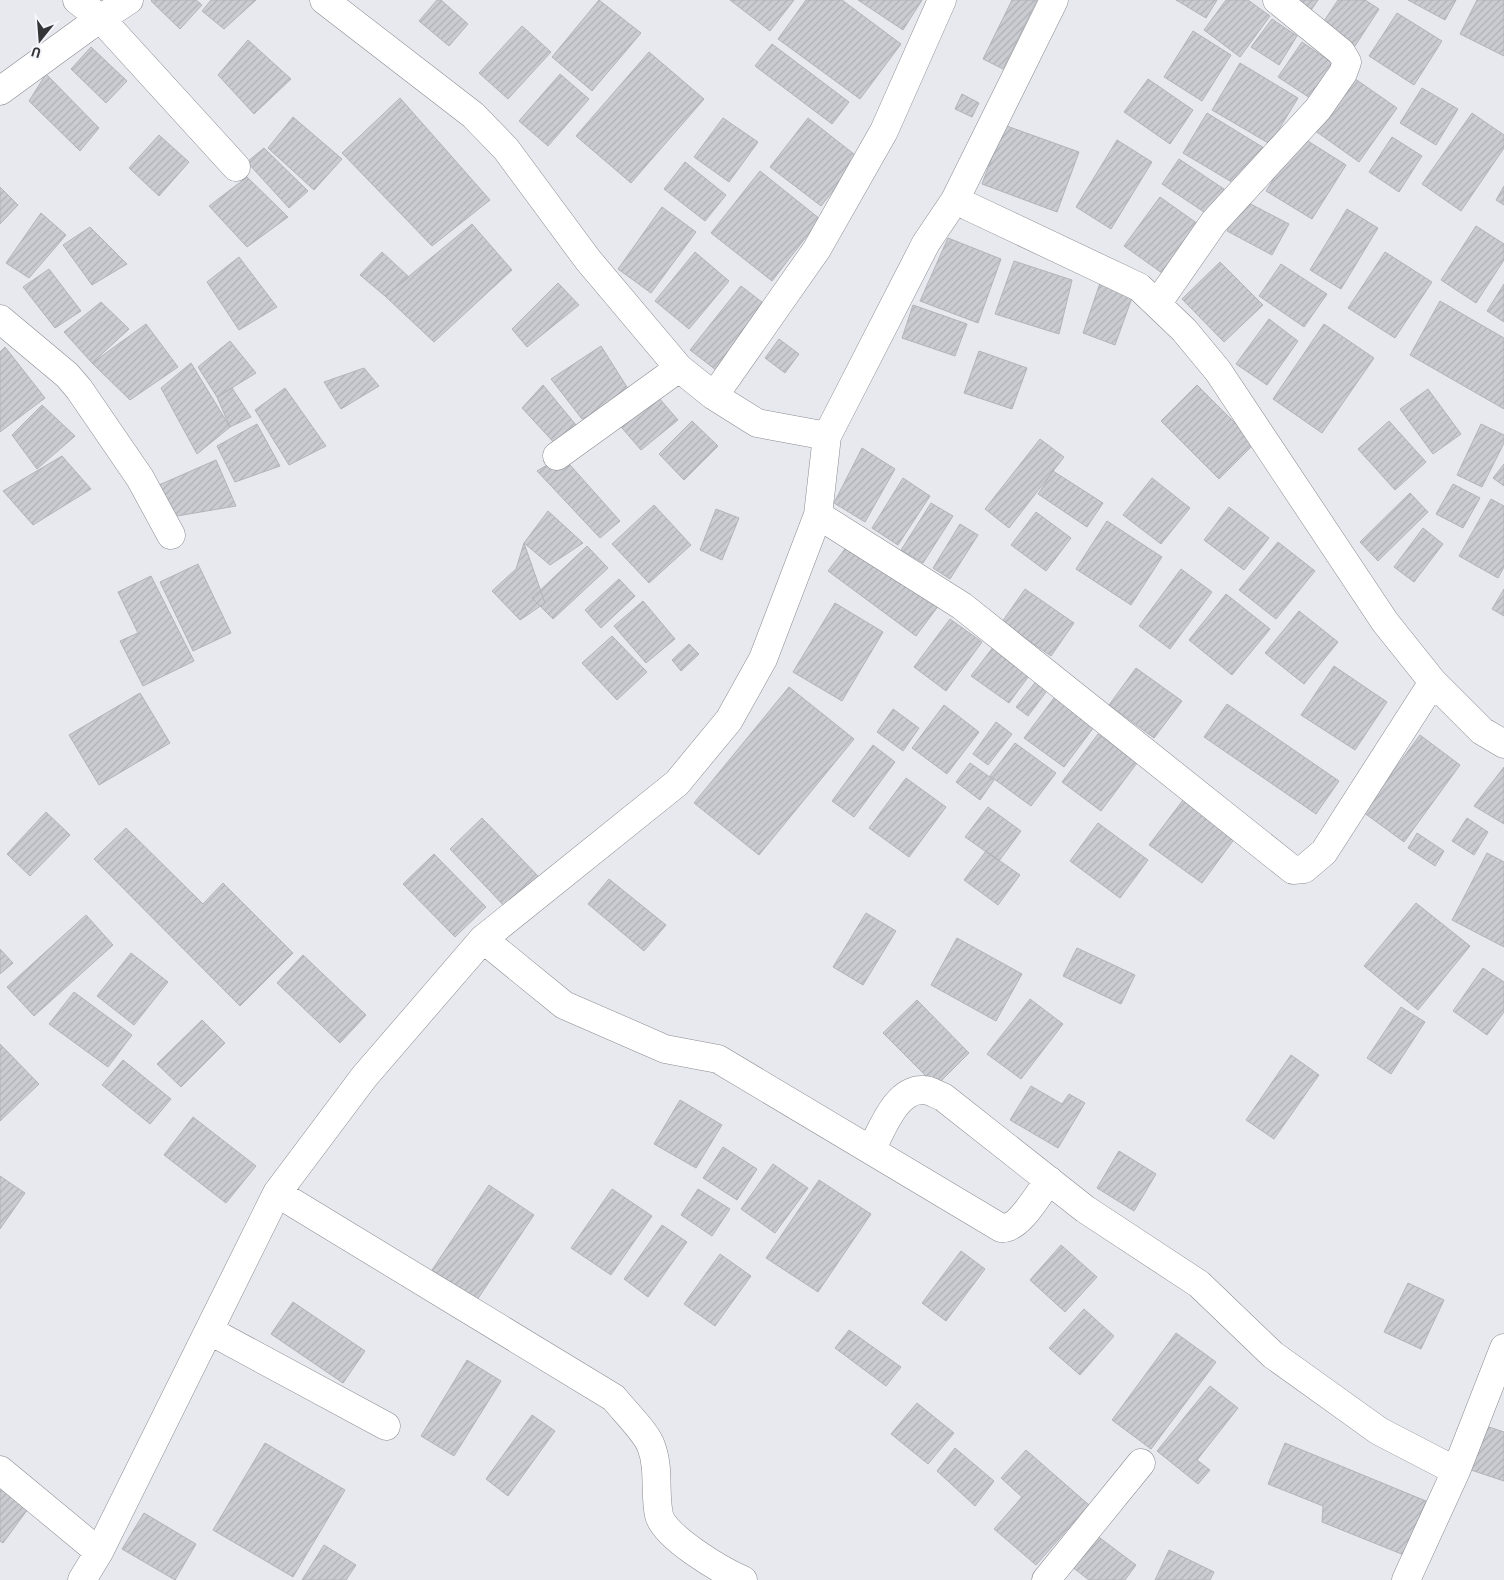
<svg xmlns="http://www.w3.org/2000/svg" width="1504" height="1580" viewBox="0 0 1504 1580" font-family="Barlow,sans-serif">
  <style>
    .building { fill: url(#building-hatch); stroke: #b2b4ba }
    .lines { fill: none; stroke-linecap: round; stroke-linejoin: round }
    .street-casing { stroke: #8a8b91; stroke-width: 29 }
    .street { stroke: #fff; stroke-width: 28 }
  </style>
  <defs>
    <pattern id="building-hatch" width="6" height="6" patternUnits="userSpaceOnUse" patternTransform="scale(1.25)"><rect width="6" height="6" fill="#cbccd2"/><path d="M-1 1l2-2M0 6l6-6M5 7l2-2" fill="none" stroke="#afb0b5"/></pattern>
  </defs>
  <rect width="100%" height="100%" fill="#e8e9ef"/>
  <!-- building -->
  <path class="building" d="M152,0H196L202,5L180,29L151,1Z
    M211,0H256L224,29L202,11Z
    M437,0H441L468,24L449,46L419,21Z
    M599,0L641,33L592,91L552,57Z
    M730,0H794L770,31Z
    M806,0H842L901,44L860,99L778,39Z
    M858,0H922L903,30Z
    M1012,0H1037L1003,69L983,59Z
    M1176,0H1217L1206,18Z
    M1226,0H1248L1270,16L1240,57L1204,30Z
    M1290,0H1318L1309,13Z
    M1338,0H1365L1379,9L1355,46L1322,24Z
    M1408,0H1456L1445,20Z
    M1477,0H1504V56L1460,34Z
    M1397,13L1442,41L1414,85L1369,56Z
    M1272,19L1297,36L1279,65L1251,47Z
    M522,26L551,52L508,99L479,73Z
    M1193,31L1231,55L1202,101L1164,77Z
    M248,40L291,79L254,114L218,75Z
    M1302,42L1334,64L1310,98L1278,77Z
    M772,44L849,102L832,124L755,66Z
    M91,47L127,81L106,103L71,69Z
    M649,52L704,99L631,183L576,136Z
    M1240,63L1298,98L1270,144L1212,110Z
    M46,74L99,128L80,151L29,101Z
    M560,74L589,99L548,146L519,121Z
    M1351,76L1397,108L1359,162L1314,130Z
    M1148,79L1193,110L1170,144L1124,112Z
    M1422,88L1458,109L1436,145L1400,123Z
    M962,94L979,103L972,117L955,109Z
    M400,98L490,200L432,246L342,153Z
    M1207,113L1264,148L1240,187L1183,153Z
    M1472,113L1504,135V148L1461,211L1422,184Z
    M293,117L342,159L314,190L268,148Z
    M723,118L758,142L729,182L694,157Z
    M808,118L859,158L821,206L770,167Z
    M1004,125L1079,152L1057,212L982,184Z
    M159,135L189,162L159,196L129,168Z
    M1300,136L1346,165L1312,219L1266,191Z
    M1392,137L1422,156L1399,192L1369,172Z
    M1117,140L1152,162L1111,229L1076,207Z
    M264,148L308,191L289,208L247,162Z
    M1179,159L1224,189L1207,214L1162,184Z
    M685,162L726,195L705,221L664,189Z
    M760,171L820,219L772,281L711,233Z
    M247,177L288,217L247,247L209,206Z
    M1504,186V205L1496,200Z
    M0,187L18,205L0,224Z
    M1160,197L1198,224L1162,273L1124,246Z
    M1243,200L1289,224L1272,255L1227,231Z
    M662,207L696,232L651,293L618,269Z
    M1347,209L1378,228L1341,289L1310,270Z
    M41,213L66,235L29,278L6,263Z
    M472,224L512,270L434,342L385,296Z
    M1476,226L1504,244V260L1476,303L1441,280Z
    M90,227L127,264L92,285L63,245Z
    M948,238L1001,259L978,323L920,301Z
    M382,252L409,277L385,296L360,275Z
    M695,252L729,281L689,329L655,301Z
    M1385,252L1432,282L1395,338L1348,308Z
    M239,257L277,307L239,330L207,282Z
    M1014,261L1072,280L1059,334L995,314Z
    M1220,262L1263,305L1224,342L1182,299Z
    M1281,264L1327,294L1304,327L1259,296Z
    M49,269L81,311L55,328L23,287Z
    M558,283L579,305L527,347L512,329Z
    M1100,283L1133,295L1115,345L1083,333Z
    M1504,284V322L1487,311Z
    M741,286L771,309L720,373L690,350Z
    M1440,301L1504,338V409L1410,355Z
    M101,302L129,329L92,363L64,332Z
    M913,305L967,324L955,356L902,338Z
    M1269,319L1298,341L1267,385L1236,364Z
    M146,324L178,367L130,400L92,363Z
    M1324,324L1374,358L1322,433L1273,399Z
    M779,339L799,354L785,373L765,358Z
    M230,341L256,373L217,397L198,367Z
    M601,346L632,395L582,419L551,379Z
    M5,347L45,398L0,432V352Z
    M979,351L1027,368L1012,409L964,393Z
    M191,363L230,427L197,454L161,388Z
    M364,368L379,386L341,409L324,382Z
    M543,385L576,425L558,447L522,408Z
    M1197,385L1255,443L1219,479L1161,421Z
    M232,388L251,417L230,427L217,397Z
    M285,388L326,446L289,465L255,410Z
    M1428,389L1461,434L1433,454L1400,409Z
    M652,390L678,420L641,450L616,421Z
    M42,405L75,436L37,469L12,435Z
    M692,421L718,446L684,480L659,454Z
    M1389,421L1426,462L1395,490L1358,449Z
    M257,424L280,466L235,482L217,446Z
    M1481,424L1504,435V443L1482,487L1457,475Z
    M1040,439L1064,457L1009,528L985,509Z
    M862,448L895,469L865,522L834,503Z
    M62,456L91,489L33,525L3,491Z
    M562,456L620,521L600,538L537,471Z
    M216,460L236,506L171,517L159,485Z
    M1504,464V486L1493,478Z
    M1053,471L1103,503L1087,527L1038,494Z
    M903,478L930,496L898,545L872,528Z
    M1152,478L1190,508L1161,544L1123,515Z
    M1453,484L1480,498L1463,528L1436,514Z
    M1410,493L1428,512L1378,561L1360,542Z
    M1491,499L1504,506V567L1498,578L1459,556Z
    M931,503L953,516L923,563L901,550Z
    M654,505L691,545L649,583L612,544Z
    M1229,507L1269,538L1244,570L1204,540Z
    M716,509L739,518L722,560L700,550Z
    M548,511L583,543L550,565L524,543Z
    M1036,512L1071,538L1046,571L1011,545Z
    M1107,521L1162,557L1131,605L1076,569Z
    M960,524L978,535L950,579L933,568Z
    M1423,528L1443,544L1414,582L1394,567Z
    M851,541L939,605L916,636L828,571Z
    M1278,542L1315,571L1276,619L1239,590Z
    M524,543L545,603L520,620L492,591L516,569Z
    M587,546L608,568L553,619L532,598Z
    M198,564L231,633L193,651L160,582Z
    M1181,569L1212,592L1170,649L1139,626Z
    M151,576L194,661L143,686L120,641L138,633L118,592Z
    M619,579L635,596L601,628L585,610Z
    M1025,589L1074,623L1051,656L1002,622Z
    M1504,589V616L1492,609Z
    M1226,594L1270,629L1232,675L1189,640Z
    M643,601L675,639L646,663L614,626Z
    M835,603L883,632L842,701L793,672Z
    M1299,611L1338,642L1304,684L1265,653Z
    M950,619L982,642L946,691L914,667Z
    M612,636L647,672L617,700L582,663Z
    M689,644L699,654L681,671L672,660Z
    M994,646L1031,673L1009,703L971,676Z
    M1334,666L1387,702L1355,750L1301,715Z
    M1136,668L1182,701L1154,738L1109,705Z
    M1037,680L1049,688L1028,716L1016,707Z
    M789,687L854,739L759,855L694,803Z
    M140,693L170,743L99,785L69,735Z
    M1057,694L1097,723L1064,767L1024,738Z
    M1227,704L1339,781L1316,814L1204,737Z
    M944,705L979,732L947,774L912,748Z
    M893,709L919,728L903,751L877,732Z
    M996,722L1012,734L988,765L973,754Z
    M1098,734L1137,763L1101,811L1062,782Z
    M1420,735L1460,765L1404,842L1363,812Z
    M1015,743L1056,773L1031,806L990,776Z
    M873,745L895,762L854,817L832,801Z
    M970,763L994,780L980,800L956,782Z
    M1504,767V824L1474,806Z
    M906,778L946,807L909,857L869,828Z
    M1183,800L1235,838L1202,883L1149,845Z
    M988,807L1021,831L999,861L965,837Z
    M46,812L70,835L30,876L7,854Z
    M482,818L540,878L508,910L450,849Z
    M1467,818L1488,832L1474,855L1452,841Z
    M1098,823L1148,860L1120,898L1070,861Z
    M126,828L203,904L223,883L293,953L240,1006L94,859Z
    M1417,833L1444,851L1435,866L1408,848Z
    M986,851L1020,875L998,905L964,880Z
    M1487,853L1504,862V947L1452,920Z
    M434,854L486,907L455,937L403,884Z
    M609,879L666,925L644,951L588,904Z
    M1416,903L1470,946L1418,1010L1364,966Z
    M866,913L896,931L863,985L833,967Z
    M86,915L113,945L34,1016L7,987Z
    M957,938L1022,974L996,1021L931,985Z
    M1077,948L1135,975L1121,1004L1063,976Z
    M0,949L13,963L0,974Z
    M131,953L168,982L134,1025L97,996Z
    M303,955L366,1015L340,1043L277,983Z
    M1483,968L1504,982V1012L1487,1035L1453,1011Z
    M74,992L132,1035L108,1067L49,1024Z
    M1030,999L1063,1024L1021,1079L987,1054Z
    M917,1000L969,1053L936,1086L883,1033Z
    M1401,1007L1425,1022L1391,1074L1367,1058Z
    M202,1020L225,1043L181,1087L157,1064Z
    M0,1044L39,1084L0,1121Z
    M1291,1055L1319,1075L1274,1139L1246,1120Z
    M123,1060L171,1099L150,1124L102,1085Z
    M1031,1086L1062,1104L1069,1094L1085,1103L1058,1148L1010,1120Z
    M680,1100L722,1125L696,1168L654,1144Z
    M193,1117L256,1166L226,1203L164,1155Z
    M723,1147L757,1169L737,1200L703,1178Z
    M1119,1151L1156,1174L1134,1211L1097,1188Z
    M773,1164L808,1188L775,1233L741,1209Z
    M0,1176L25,1193L0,1229Z
    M819,1180L871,1214L818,1292L766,1258Z
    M489,1185L534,1215L477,1300L432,1270Z
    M612,1189L652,1216L611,1275L571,1248Z
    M698,1189L730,1209L712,1236L681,1215Z
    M662,1225L687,1242L648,1297L624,1279Z
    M1061,1245L1097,1277L1065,1312L1030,1280Z
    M961,1251L985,1269L946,1321L922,1303Z
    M720,1254L751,1276L715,1326L684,1304Z
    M1408,1283L1444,1300L1421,1349L1384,1332Z
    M293,1302L365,1351L343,1383L271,1334Z
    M1084,1309L1114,1336L1080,1375L1049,1348Z
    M849,1330L901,1367L886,1386L835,1348Z
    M1176,1333L1216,1362L1151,1449L1112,1420Z
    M467,1360L501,1381L454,1456L421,1436Z
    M1210,1386L1238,1408L1197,1460L1210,1470L1198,1484L1157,1451Z
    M917,1403L954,1433L928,1464L891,1434Z
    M532,1415L555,1431L508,1496L486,1479Z
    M1486,1426L1504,1432V1481L1471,1470Z
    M265,1443L345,1490L293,1577L213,1530Z
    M1285,1443L1426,1501L1404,1555L1322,1522L1323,1506L1268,1484Z
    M955,1448L994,1481L975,1506L937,1471Z
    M1026,1450L1089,1505L1036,1565L994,1529L1022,1497L1001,1478Z
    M0,1489L28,1509L3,1543L0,1541Z
    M144,1513L196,1544L175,1580L122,1549Z
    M1096,1535L1136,1565L1125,1580H1089L1072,1567Z
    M324,1545L356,1565L346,1580H302Z
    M1169,1550L1214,1572L1210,1580H1155Z"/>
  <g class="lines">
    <defs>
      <path id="street" d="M77,0L101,19L236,167
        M324,0L473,115L506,149L588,260L679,368L714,396L757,423L827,436
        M0,91L88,27L129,0
        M955,200L1139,287L1184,330L1218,371L1385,622L1433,682L1482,731L1504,744
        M1157,304L1214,222L1318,109L1343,73L1347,62L1341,52L1277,0
        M0,319L67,375L79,389L140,478L171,535
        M714,396L817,249L884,131L942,0
        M557,456L679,368
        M818,515L962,606L1293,870L1304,869L1324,852L1433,682
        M483,939L564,1005L665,1049L718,1059L1001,1228C1019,1230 1039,1193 1049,1180
        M871,1150C882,1130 896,1088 924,1090C930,1090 937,1095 943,1097L1085,1209L1199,1284L1273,1355L1379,1431L1456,1471
        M277,1193L614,1398C624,1411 646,1432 651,1446C660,1469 654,1492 659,1515C664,1537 722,1571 743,1580
        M210,1331L386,1426
        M0,1470L99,1552
        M82,1580L99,1552L277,1193L364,1077L483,939L677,783L729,720L763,659L818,515L827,436L926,243L955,200L1054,0
        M1046,1580L1141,1463
        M1406,1580L1456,1471L1504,1348"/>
    </defs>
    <!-- street casing -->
    <use href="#street" class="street-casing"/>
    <!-- street -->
    <use href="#street" class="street"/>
  </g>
  <!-- north arrow -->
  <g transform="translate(40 40) rotate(197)" stroke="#f5f6fd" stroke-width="4" paint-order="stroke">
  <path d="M0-4L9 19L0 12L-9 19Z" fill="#343537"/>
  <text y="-8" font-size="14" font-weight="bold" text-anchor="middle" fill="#343537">U</text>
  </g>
</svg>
